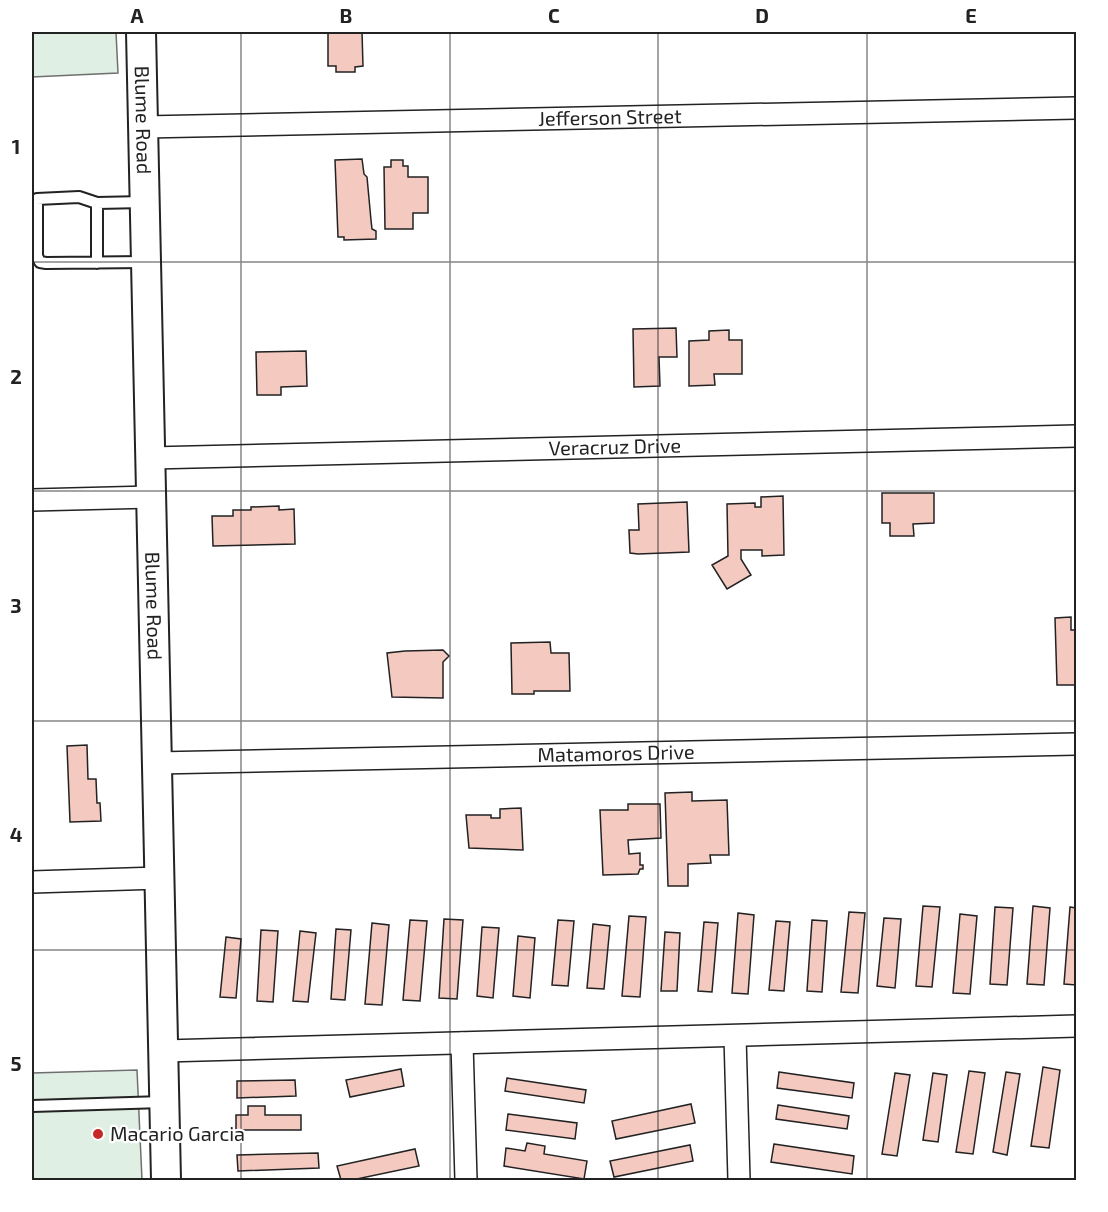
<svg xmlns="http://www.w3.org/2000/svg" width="1108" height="1212" viewBox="0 0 1108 1212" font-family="'Exo 2',sans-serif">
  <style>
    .green { fill: #e0efe3; stroke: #6f6f6f; stroke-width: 1.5 }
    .building { fill: #f3c9c0; stroke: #222; stroke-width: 1.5 }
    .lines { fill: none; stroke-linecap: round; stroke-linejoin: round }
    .lane-casing { stroke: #222; stroke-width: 14 }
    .street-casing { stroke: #222; stroke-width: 24 }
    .secondary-casing { stroke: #222; stroke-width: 32 }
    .lane { stroke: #fff; stroke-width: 10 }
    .street { stroke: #fff; stroke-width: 21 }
    .secondary { stroke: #fff; stroke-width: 28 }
    .grid { fill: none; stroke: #222; stroke-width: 1.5; stroke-opacity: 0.55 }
    .poi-dot { fill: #c62828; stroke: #fff; stroke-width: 2 }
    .labels { text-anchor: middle; stroke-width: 4.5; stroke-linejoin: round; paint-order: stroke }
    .street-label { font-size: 20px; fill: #222; stroke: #fff }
    .poi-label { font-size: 20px; fill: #222; stroke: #fff; text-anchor: start }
    .neatline { fill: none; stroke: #222; stroke-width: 2 }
    .grid-label { font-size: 20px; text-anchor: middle; font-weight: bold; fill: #222 }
  </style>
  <rect width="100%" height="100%" fill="#fff"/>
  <!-- green -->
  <path class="green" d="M32,32H116L118,73L32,77Z
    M137,1070L142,1180H32V1073Z"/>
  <!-- building -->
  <path class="building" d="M328,32H362L363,66L355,67V72H336V66H328Z
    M362,159L364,174L367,177L371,220L372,229L376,231V239L344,240V237H338L335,160Z
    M391,160H403V166H408V177H428V213H413V229H385L384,167H391Z
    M676,328L677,357H659L660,386L634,387L633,329Z
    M729,330V340H742V374H714L715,385L689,386V341L709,340V331Z
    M306,351L307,386L281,387V395H257L256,352Z
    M882,493H934V523L913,524L914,536H890V523H882Z
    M783,496L784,555L762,556V550H741V559L751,575L727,589L712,565L728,556L727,504L755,503V507H761V497Z
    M687,502L689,552L638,554L630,553L629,530H639L638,504Z
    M279,506V510L294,509L295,544L213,546L212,516H233V510H251V507Z
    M1071,617V630H1076V685H1057L1055,618Z
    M550,642L551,653H569L570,691H534V694H512L511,643Z
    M443,650L449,656L443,662V698L392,697L387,653L405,651Z
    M87,745L88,779H96L97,803H100L101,821L70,822L67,746Z
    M692,792V801L727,800L729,855H710L711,863L688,864V886H668L665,793Z
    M628,804H660L661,838L628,840L629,854L640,853V865H643V869H640L638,874L603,875L600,810H628Z
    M521,808L523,850L469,848L466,815H491V818H500V809Z
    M923,906L940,907L932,987L916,986Z
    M1033,906L1050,908L1044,985L1027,984Z
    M995,907L1013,908L1007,985L990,984Z
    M1070,907L1076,908V985L1064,984Z
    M849,912L865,913L858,993L841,992Z
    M738,913L754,915L748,994L732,993Z
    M960,914L977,916L970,994L953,993Z
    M629,916L646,917L640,997L622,996Z
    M884,918L901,919L895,988L877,986Z
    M444,919L463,920L457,999L439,998Z
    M410,920L427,921L420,1001L403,1000Z
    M558,920L574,921L568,986L552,985Z
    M812,920L827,921L822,992L807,991Z
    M776,921L790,922L784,991L769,990Z
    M704,922L718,923L712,992L698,991Z
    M372,923L389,925L382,1005L365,1004Z
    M593,924L610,926L604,989L587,988Z
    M482,927L499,928L493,998L477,996Z
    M336,929L351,930L345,1000L331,999Z
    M261,930L278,931L273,1002L257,1001Z
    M300,931L316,933L308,1002L293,1001Z
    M665,932L680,933L677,991H661Z
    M518,936L535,938L530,998L513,996Z
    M226,937L241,939L236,998L220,997Z
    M1043,1067L1060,1070L1049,1148L1031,1146Z
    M401,1069L404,1086L350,1097L346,1080Z
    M969,1071L985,1073L973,1154L956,1152Z
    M779,1072L854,1083L852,1098L777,1088Z
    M1006,1072L1020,1074L1007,1155L993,1152Z
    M895,1073L910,1075L897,1156L882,1154Z
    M933,1073L947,1075L938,1142L923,1140Z
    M507,1078L586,1090L584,1103L505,1091Z
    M295,1080L296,1096L237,1098V1081Z
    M691,1104L695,1123L616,1139L612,1121Z
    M778,1105L849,1116L847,1129L776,1119Z
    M248,1106H265V1115H301V1130H236V1115H248Z
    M508,1114L577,1123L575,1139L506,1130Z
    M527,1143L545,1146L544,1154L587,1161L584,1179L504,1166L506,1148L525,1151Z
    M774,1144L854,1156L852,1174L771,1162Z
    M690,1145L693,1161L614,1177L610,1161Z
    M415,1149L419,1166L352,1180H341L337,1166Z
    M318,1153L319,1168L238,1171L237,1155Z"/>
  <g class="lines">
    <defs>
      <path id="lane" d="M144,202L97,203L79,197L37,199V256L40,262L46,263L146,262
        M97,203V263
        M32,1106L163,1102"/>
      <g id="street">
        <path id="s1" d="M144,127L1076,108"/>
        <path id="s2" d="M151,458L1076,436"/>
        <path d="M32,500L151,497"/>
        <path id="s3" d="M156,763L1076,744"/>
        <path d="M32,882L159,878"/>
        <path d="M735,1036L739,1180"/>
        <path d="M462,1043L466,1180"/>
        <path d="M164,1051L1076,1026"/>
      </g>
      <g id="secondary">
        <path id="s4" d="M141,32L166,1180"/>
      </g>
    </defs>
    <!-- lane casing -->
    <use href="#lane" class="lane-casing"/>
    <!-- street casing -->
    <use href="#street" class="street-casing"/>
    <!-- secondary casing -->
    <use href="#secondary" class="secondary-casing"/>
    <!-- lane -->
    <use href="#lane" class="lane"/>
    <!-- street -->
    <use href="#street" class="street"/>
    <!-- secondary -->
    <use href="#secondary" class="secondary"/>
  </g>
  <!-- grid -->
  <path class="grid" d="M241,32V1180M450,32V1180M658,32V1180M867,32V1180M32,262H1076M32,491H1076M32,721H1076M32,950H1076"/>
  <!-- markers -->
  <circle class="poi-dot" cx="98" cy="1134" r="6"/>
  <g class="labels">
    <!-- street labels -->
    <g class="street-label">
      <text dy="7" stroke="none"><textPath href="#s1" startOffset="466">Jefferson Street</textPath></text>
      <text dy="7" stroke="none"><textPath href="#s4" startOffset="88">Blume Road</textPath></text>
      <text dy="7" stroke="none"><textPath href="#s2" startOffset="464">Veracruz Drive</textPath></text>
      <text dy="7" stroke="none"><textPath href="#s4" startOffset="574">Blume Road</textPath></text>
      <text dy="7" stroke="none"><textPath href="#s3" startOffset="460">Matamoros Drive</textPath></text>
    </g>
    <!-- poi labels -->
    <g class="poi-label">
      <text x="110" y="1141">Macario Garcia</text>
    </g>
  </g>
  <!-- border -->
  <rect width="1108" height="1212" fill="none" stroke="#ffffff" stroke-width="66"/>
  <rect x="33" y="33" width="1042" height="1146" class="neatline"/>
  <g class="grid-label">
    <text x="137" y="23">A</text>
    <text x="346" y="23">B</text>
    <text x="554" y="23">C</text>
    <text x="762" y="23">D</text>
    <text x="971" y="23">E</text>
    <text x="16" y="154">1</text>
    <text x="16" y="384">2</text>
    <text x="16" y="613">3</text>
    <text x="16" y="842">4</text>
    <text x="16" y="1071">5</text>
  </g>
</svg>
